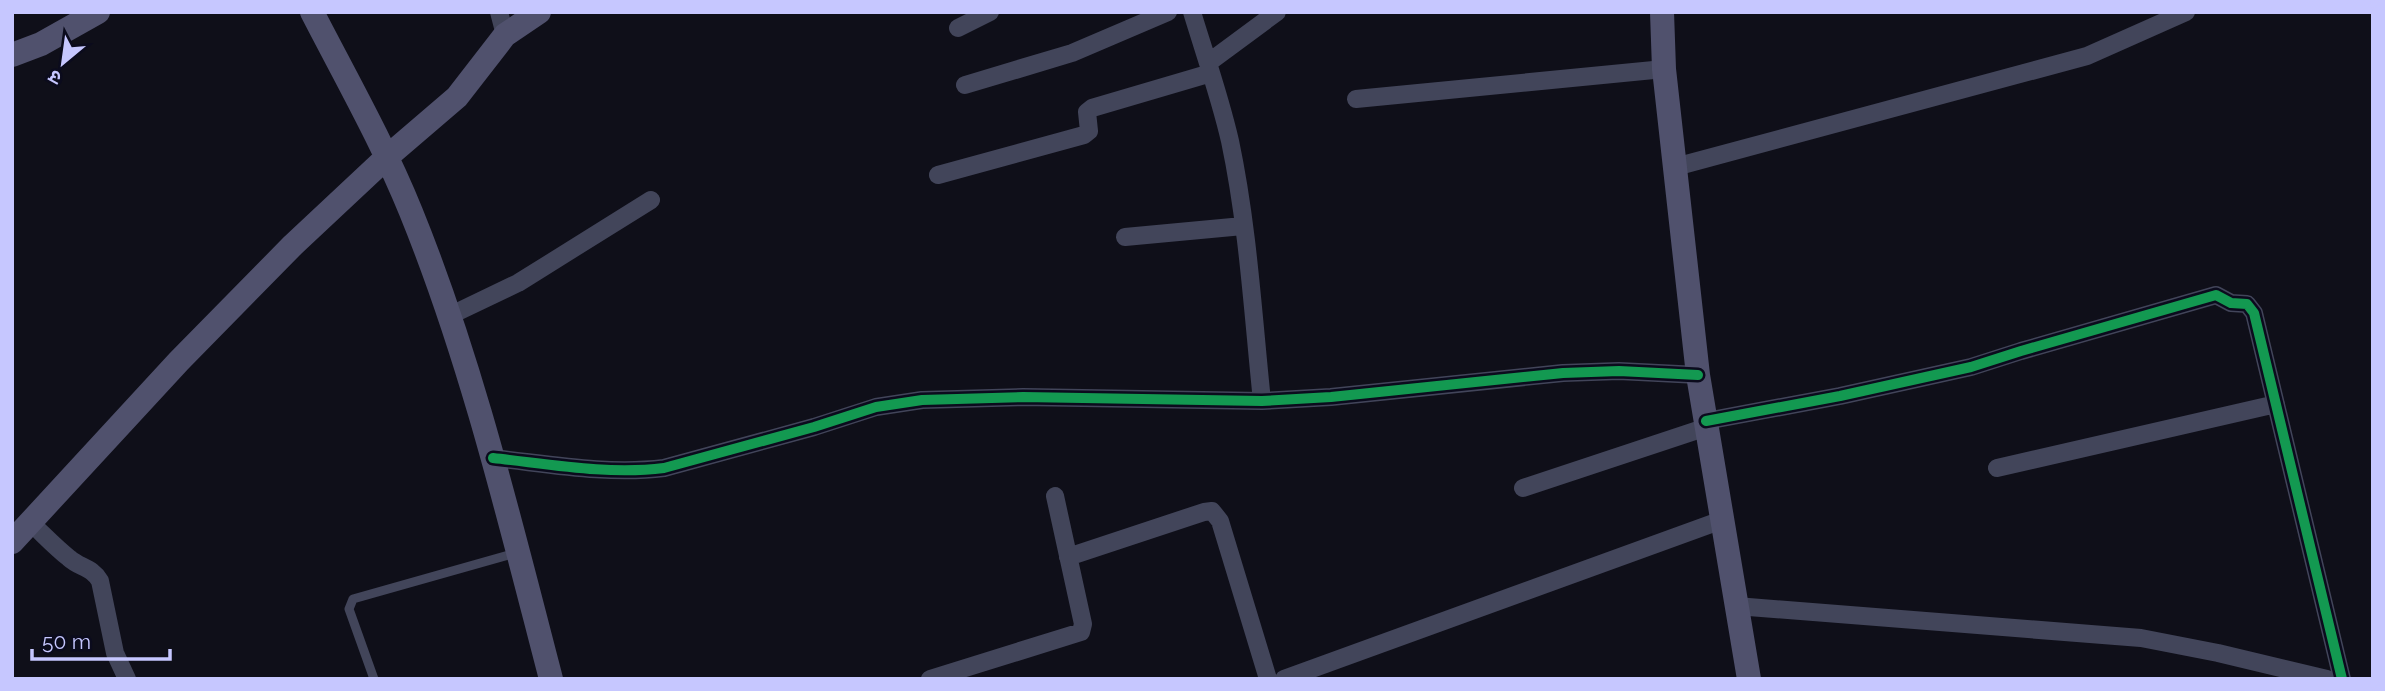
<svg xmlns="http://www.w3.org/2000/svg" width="2385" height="691" viewBox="0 0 2385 691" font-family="Raleway,'Noto Sans Devanagari',sans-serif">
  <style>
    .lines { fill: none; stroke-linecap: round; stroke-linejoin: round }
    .lane { stroke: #42455a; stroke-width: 9 }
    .street { stroke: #42455a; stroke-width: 18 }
    .secondary { stroke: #50516d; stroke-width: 24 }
    .cycleway-casing { stroke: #0b0b1d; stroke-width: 15 }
    .cycleway { stroke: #139951; stroke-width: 10 }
  </style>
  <rect width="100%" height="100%" fill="#0f0f19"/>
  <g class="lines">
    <!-- lane -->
    <path class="lane" d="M374,679L349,609L353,599L516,553"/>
    <!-- street -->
    <path class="street" d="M499,12L505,35
      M1192,12C1205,55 1220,97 1230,141C1248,226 1253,315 1262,401
      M958,28L990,12
      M1208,63L1277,12
      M965,85L1072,53L1168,12
      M1356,99L1664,69
      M1675,167L2087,56L2186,12
      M938,175L1084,135L1089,131L1087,112L1092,108L1211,73
      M1125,237L1243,226
      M449,316L518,283L651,200
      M1706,421L1840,396L1971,367L2021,351L2216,295L2231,303L2247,304L2254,313L2342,679
      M493,458C549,464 607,475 664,468L814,427L876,407L922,400L1023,397L1262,401L1331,397L1563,373L1619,371L1698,375
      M1997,468L2276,404
      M1523,488L1707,427
      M30,522C43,534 55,547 69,558C80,568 92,567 100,581L115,653L127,679
      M1068,557L1204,512L1212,511L1220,521L1268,679
      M1736,606L2141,638L2218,653L2327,679
      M930,679L1081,632L1083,624L1055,496
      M1284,679L1722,520"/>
    <!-- secondary -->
    <path class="secondary" d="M312,12C346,78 383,143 411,212C472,362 510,522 551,679
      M1662,12L1664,69L1698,375L1749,679
      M12,55L41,44L98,12
      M12,542L179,361L293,245L387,157L457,97L505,35L539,12"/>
    <defs>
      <path id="cycleway" d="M1706,421L1840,396L1971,367L2021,351L2216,295L2231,303L2247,304L2254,313L2342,679
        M493,458C549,464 607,475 664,468L814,427L876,407L922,400L1023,397L1262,401L1331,397L1563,373L1619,371L1698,375"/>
    </defs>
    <!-- cycleway casing -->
    <use href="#cycleway" class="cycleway-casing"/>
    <!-- cycleway -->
    <use href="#cycleway" class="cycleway"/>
  </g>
  <!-- border -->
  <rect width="2385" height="691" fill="none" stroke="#c6c7ff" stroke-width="28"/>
  <!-- north arrow -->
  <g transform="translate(63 63) rotate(209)" stroke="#0b0b1d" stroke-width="5" paint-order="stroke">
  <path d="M0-5L12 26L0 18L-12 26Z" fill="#c6c7ff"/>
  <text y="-10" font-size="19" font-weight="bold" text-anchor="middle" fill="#c6c7ff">उ</text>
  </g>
  <!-- scale -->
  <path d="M32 649v10h138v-10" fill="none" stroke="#c6c7ff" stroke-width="3.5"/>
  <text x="42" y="649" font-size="21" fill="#c6c7ff" stroke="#0b0b1d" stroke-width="5" paint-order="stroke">50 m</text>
</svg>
